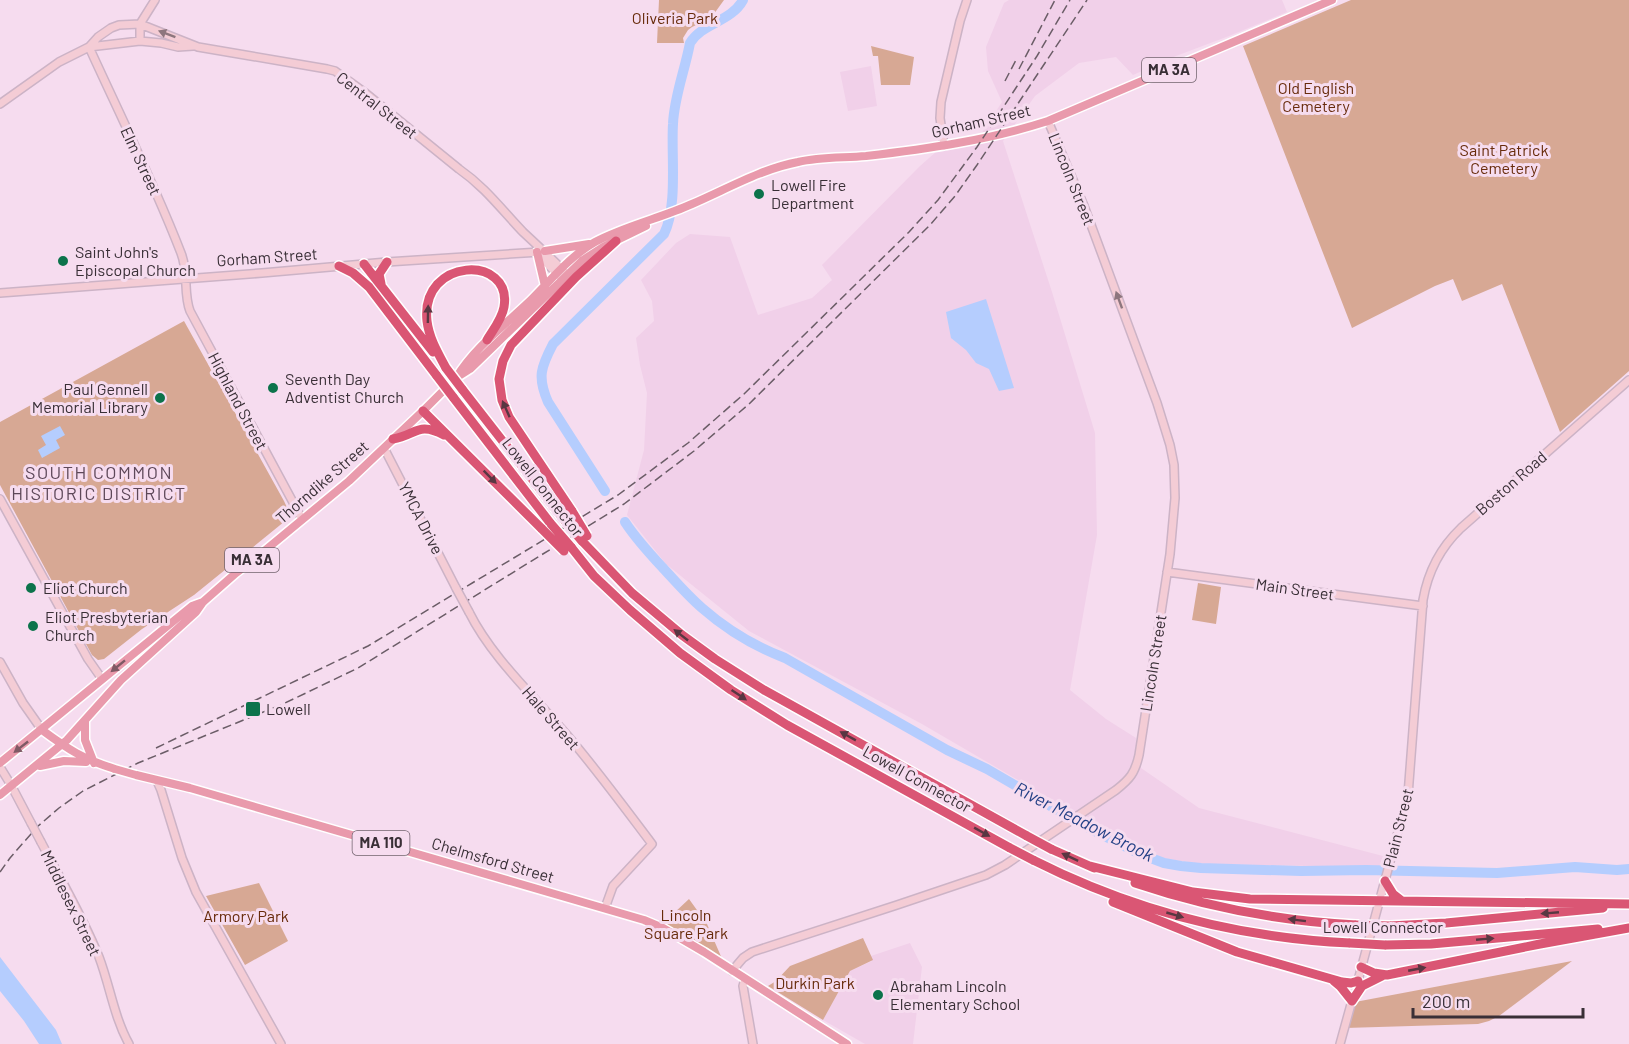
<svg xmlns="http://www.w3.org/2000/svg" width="1629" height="1044" viewBox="0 0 1629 1044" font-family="Barlow,sans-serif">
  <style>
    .built { fill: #f1d0e9 }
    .green { fill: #d7a894 }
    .water { fill: #b5cdfe }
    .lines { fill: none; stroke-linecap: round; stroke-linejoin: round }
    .river { stroke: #b5cdfe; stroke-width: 10 }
    .secondary-casing { stroke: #ccb3c6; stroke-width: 10 }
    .primary-casing { stroke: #fff; stroke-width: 11 }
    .highway-casing { stroke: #fff; stroke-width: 12 }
    .secondary { stroke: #f4ccd5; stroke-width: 7 }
    .primary { stroke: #e99aac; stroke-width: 8 }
    .highway { stroke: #da5674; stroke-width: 9 }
    .rail { stroke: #6b5d67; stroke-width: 1.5; stroke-dasharray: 9 4.5; stroke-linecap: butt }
    .secondary-bridge-casing { stroke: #ccb3c6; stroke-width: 10; stroke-linecap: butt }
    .primary-bridge-casing { stroke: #fff; stroke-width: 11; stroke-linecap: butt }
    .highway-bridge-casing { stroke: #fff; stroke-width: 12; stroke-linecap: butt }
    .secondary-bridge { stroke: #f4ccd5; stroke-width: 7 }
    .primary-bridge { stroke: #e99aac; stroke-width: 8 }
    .highway-bridge { stroke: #da5674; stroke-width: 9 }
    .oneway { fill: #8d767e }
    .oneway2 { fill: #593742 }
    .oneway3 { fill: #7f5a65 }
    .poi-dot { fill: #0c734b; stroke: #f6dcef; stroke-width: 2 }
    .labels { text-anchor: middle; stroke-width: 6; stroke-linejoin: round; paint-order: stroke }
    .shield { fill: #f6dcef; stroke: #72636e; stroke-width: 1.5 }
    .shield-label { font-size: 15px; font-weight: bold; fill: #392f36 }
    .park-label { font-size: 16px; fill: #682b0b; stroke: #f6dcef }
    .street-label { font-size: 16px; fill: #392f36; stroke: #f6dcef }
    .poi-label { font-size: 16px; fill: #392f36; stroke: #f6dcef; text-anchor: start }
    .neighbourhood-label { font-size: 18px; letter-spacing: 1.5px; fill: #5e4859; stroke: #f6dcef }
    .water-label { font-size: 18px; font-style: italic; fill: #244186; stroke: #f6dcef }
  </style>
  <rect width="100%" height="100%" fill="#f6dcef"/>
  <!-- built -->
  <path class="built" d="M1009,0H1282L1287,12L1229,36L1176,56L1133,75L1116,57L1079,63L1035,96L1003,141L1052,292L1095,433L1097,535L1070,690L1106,719L1136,738L1141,768L1199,808L1383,856L1379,867L1201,864L1162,858L1090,822L922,724L749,631L666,564L627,515L644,450L647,393L640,365L636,338L654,321L652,301L641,280L676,243L690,234L730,237L758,315L812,298L832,280L822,265L920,166L937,151L974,145L1002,102L988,71L986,47L1004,3Z
    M871,66L877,106L848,111L840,72Z
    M910,943L922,967L913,1044H865L823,1020L850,971L872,961L871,956Z"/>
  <!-- green -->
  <path class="green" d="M659,0H724L711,18L692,27L688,30L683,38L684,43H657Z
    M1351,0H1629V371L1560,432L1502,284L1462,301L1453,279L1435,286L1352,328L1243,46Z
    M871,46L914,57L910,85H881L878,56H873Z
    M184,321L284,501L290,514V517L194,595L142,629L104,659L98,660L92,655L0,485V422Z
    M1198,583L1221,587L1216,624L1192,620Z
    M259,883L288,941L245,965L206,896Z
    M689,899L707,924L726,968L659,927Z
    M863,938L873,960L850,971L823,1020L768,986L776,981L790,966Z
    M1572,961L1499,1016L1489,1021L1478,1024L1345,1028L1352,1001L1355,1002Z"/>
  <!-- water -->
  <path class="water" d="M986,299L1014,388L999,391L989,369L976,363L966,350L951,338L946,312Z
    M60,426L65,435L56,440L60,448L42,458L38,450L46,445L41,436Z
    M0,957L56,1030L62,1044H39L24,1021L0,991Z"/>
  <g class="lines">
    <!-- river -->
    <path class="river" d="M605,491L548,402C537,377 541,367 553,344L664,234C678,206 671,155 673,124C674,97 685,70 690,43C702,23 731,22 743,0
      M625,522C636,539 650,554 663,568C676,582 688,596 702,608C726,629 756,647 785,658L947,750L987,769L1085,826L1140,854L1164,863L1181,866L1201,868L1301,871L1366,870L1497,873L1575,867L1617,870L1629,869"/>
    <defs>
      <path id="secondary" d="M140,41V24L155,0
        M89,47C120,115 154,183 181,253C189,273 183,293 190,311L302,519
        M89,47L140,41L161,43L178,47L193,46
        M0,104L59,62L89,47L98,37L111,28L119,25L140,24L198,47L327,69L335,71L364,92L459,169C485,187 501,209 523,232C537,245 551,258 565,272
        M944,146L940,118L941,102L960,21L967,0
        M536,252L560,277
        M0,293L262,273L387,262L540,252
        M384,448L456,588
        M0,499L88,659L102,679
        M1167,572L1423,606
        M469,612C492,658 534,696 567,735C597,770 624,807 652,844L613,886L605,908
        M0,662L23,703L42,730
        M0,767L11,785L31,823
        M157,781L161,790L182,858L196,892L281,1044
        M41,842C61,880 83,917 99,957C110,986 114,1017 129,1044
        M732,971L743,958L752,952L897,905L986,875L1005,865L1116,790C1130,779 1135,773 1139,755L1170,554L1175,498L1174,465L1170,445L1157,403L1084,206L1048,121
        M745,979L743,986L753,1044
        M1357,984L1408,795L1423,600C1428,571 1440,548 1461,528L1629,380
        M1340,1044L1353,997"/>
      <path id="primary" d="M545,251L589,244
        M537,252L545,286
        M459,376L470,369L583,260L603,247L646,226
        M85,721V740L94,763
        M42,730C69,750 83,759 115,769
        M0,763L192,606L203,602
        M40,766L64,761L86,762
        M136,775L190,788L644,920L663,928L704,952L847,1044
        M0,795L67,740L121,680L196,612L203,602L236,573L257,557L349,481L423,411L456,378C475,347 505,325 531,300C551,280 570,256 595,242C625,226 661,218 692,204C727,189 761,169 798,162C820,157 843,158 866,156C927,149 989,140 1048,121L1332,0"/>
      <path id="highway" d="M364,264L433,352
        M339,266L353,273L369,287L437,376
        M381,284L379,274L387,262
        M446,368C438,353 429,338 427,321C420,257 513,254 504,307C502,319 493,330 487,340
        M462,389L562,517
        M453,397L551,524
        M423,411L542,529
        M393,439C416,435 418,421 444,435
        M572,511L509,417L502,400L499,379L503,361L511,345L576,277L616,241
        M582,541L632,593L682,635L715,659L764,690L1027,836
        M571,547L594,576L630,610L680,653L731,690L787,725L1010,848
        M1051,849L1094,868
        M1033,860C1132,910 1240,938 1350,943
        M1090,866L1193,892L1250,899L1629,904
        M1385,881L1393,894L1402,901
        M1135,883C1206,907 1280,921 1356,925
        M1113,902L1237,952L1342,982L1351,983L1358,981
        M1390,926L1446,923L1603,908
        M1385,945L1431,944L1598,929
        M1361,967L1374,973L1387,975L1540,944L1629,928
        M1334,981L1340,986L1352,1001L1362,986L1382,976"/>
    </defs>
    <!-- secondary casing -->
    <use href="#secondary" class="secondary-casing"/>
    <!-- primary casing -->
    <use href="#primary" class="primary-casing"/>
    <!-- highway casing -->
    <use href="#highway" class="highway-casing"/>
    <!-- secondary -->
    <use href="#secondary" class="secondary"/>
    <!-- primary -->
    <use href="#primary" class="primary"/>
    <!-- highway -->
    <use href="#highway" class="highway"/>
    <!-- rail -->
    <path class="rail" d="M1019,69L1055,0
      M1005,81L1017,58
      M156,748L368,646L618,495L688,443L744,394L909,232L938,200L977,147L1037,56L1070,0
      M0,872L10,858L37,827L59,808L83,791L138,763L283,704L358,668L624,504L694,451L749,404L930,225L955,196L977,165L1087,0"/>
    <defs>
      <path id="secondary-bridge" d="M456,588L469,612
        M31,823L41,842"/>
      <path id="primary-bridge" d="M115,769L136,775"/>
      <path id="highway-bridge" d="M446,368L462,389
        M437,376L453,397
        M572,511L587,536
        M562,517L582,541
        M551,524L571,547
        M542,529L564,551
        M1027,836L1051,849
        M1010,848L1033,860
        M1356,925L1390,926
        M1350,943L1385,945"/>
    </defs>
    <!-- secondary-bridge casing -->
    <use href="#secondary-bridge" class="secondary-bridge-casing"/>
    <!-- primary-bridge casing -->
    <use href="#primary-bridge" class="primary-bridge-casing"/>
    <!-- highway-bridge casing -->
    <use href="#highway-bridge" class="highway-bridge-casing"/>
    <!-- secondary-bridge -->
    <use href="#secondary-bridge" class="secondary-bridge"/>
    <!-- primary-bridge -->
    <use href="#primary-bridge" class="primary-bridge"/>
    <!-- highway-bridge -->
    <use href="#highway-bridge" class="highway-bridge"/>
  </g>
  <!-- one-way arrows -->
  <defs><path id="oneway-solid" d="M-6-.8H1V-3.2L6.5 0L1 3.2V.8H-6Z" transform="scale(1.5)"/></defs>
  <g class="oneway">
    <use href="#oneway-solid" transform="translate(167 34) rotate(-159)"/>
    <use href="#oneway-solid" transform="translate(1119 300) rotate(-110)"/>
  </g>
  <g class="oneway2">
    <use href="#oneway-solid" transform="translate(428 314) rotate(-89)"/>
    <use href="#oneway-solid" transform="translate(506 409) rotate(-114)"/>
    <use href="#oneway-solid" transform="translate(490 477) rotate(45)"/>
    <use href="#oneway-solid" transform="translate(681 635) rotate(-142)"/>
    <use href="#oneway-solid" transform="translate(739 695) rotate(34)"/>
    <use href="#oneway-solid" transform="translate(848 736) rotate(-151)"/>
    <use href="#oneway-solid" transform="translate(982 832) rotate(29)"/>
    <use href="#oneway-solid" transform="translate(1070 857) rotate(-155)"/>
    <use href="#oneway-solid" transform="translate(1550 913) rotate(175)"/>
    <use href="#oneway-solid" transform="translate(1175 915) rotate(16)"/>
    <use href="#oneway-solid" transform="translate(1297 920) rotate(-173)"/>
    <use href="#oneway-solid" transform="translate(1485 939) rotate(-5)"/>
    <use href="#oneway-solid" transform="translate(1417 969) rotate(-11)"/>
  </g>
  <g class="oneway3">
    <use href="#oneway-solid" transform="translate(118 666) rotate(141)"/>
    <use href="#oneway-solid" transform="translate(21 747) rotate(142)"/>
  </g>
  <!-- markers -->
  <g class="poi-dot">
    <circle cx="759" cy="194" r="6"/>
    <circle cx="63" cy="261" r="6"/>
    <circle cx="273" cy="388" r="6"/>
    <circle cx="160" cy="398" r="6"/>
    <circle cx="31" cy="588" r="6"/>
    <circle cx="33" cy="626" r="6"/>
    <rect x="245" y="701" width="16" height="16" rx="3"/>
    <circle cx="878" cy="995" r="6"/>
  </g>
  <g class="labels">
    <!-- shield labels -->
    <g class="shield">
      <rect x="1142" y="58" width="54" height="24" rx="4.5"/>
      <rect x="225" y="548" width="54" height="24" rx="4.5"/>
      <rect x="352.5" y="831" width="57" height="24" rx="4.5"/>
    </g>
    <g class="shield-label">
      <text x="1169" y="75">MA 3A</text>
      <text x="252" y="565">MA 3A</text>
      <text x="381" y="848">MA 110</text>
    </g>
    <!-- park labels -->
    <g class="park-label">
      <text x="675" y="24">Oliveria Park</text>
      <text x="1316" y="94">Old English<tspan x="1316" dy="18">Cemetery</tspan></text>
      <text x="1504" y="156">Saint Patrick<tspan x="1504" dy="18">Cemetery</tspan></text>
      <text x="686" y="921">Lincoln<tspan x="686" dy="18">Square Park</tspan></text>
      <text x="246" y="922">Armory Park</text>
      <text x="815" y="989">Durkin Park</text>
    </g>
    <!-- street labels -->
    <g class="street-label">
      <text transform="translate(377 105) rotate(38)" y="6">Central Street</text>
      <text transform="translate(981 121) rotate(-13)" y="6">Gorham Street</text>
      <text transform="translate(141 161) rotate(65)" y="6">Elm Street</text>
      <text transform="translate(1072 179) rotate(68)" y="6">Lincoln Street</text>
      <text transform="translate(267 257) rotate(-4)" y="6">Gorham Street</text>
      <text transform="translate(238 401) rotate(62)" y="6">Highland Street</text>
      <text transform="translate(322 482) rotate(-41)" y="6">Thorndike Street</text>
      <text transform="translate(1511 483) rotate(-41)" y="6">Boston Road</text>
      <text transform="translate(543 487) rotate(52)" y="6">Lowell Connector</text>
      <text transform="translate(421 518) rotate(63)" y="6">YMCA Drive</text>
      <text transform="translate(1295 589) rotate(8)" y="6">Main Street</text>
      <text transform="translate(1153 663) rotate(-81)" y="6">Lincoln Street</text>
      <text transform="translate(551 718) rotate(49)" y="6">Hale Street</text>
      <text transform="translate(917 779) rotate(29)" y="6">Lowell Connector</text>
      <text transform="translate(1398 828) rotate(-76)" y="6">Plain Street</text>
      <text transform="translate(493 860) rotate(16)" y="6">Chelmsford Street</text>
      <text transform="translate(71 903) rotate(64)" y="6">Middlesex Street</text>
      <text x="1383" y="933">Lowell Connector</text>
    </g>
    <!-- poi labels -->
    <g class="poi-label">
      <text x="771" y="191">Lowell Fire<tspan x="771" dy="18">Department</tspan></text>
      <text x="75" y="258">Saint John's<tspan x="75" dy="18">Episcopal Church</tspan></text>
      <text x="285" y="385">Seventh Day<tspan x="285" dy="18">Adventist Church</tspan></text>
      <text x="148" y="395" text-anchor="end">Paul Gennell<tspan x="148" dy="18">Memorial Library</tspan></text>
      <text x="43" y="594">Eliot Church</text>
      <text x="45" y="623">Eliot Presbyterian<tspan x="45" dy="18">Church</tspan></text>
      <text x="266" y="715">Lowell</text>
      <text x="890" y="992">Abraham Lincoln<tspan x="890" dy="18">Elementary School</tspan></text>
    </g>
    <!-- neighbourhood labels -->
    <g class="neighbourhood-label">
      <text x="99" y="479">SOUTH COMMON<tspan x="99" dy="21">HISTORIC DISTRICT</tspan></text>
    </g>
    <!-- water labels -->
    <g class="water-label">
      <text transform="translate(1084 822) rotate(27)" y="6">River Meadow Brook</text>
    </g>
  </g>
  <!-- scale -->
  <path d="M1413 1008v9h170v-9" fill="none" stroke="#392f36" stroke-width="3"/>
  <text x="1422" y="1008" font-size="18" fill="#392f36" stroke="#f6dcef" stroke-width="4.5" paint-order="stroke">200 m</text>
</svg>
